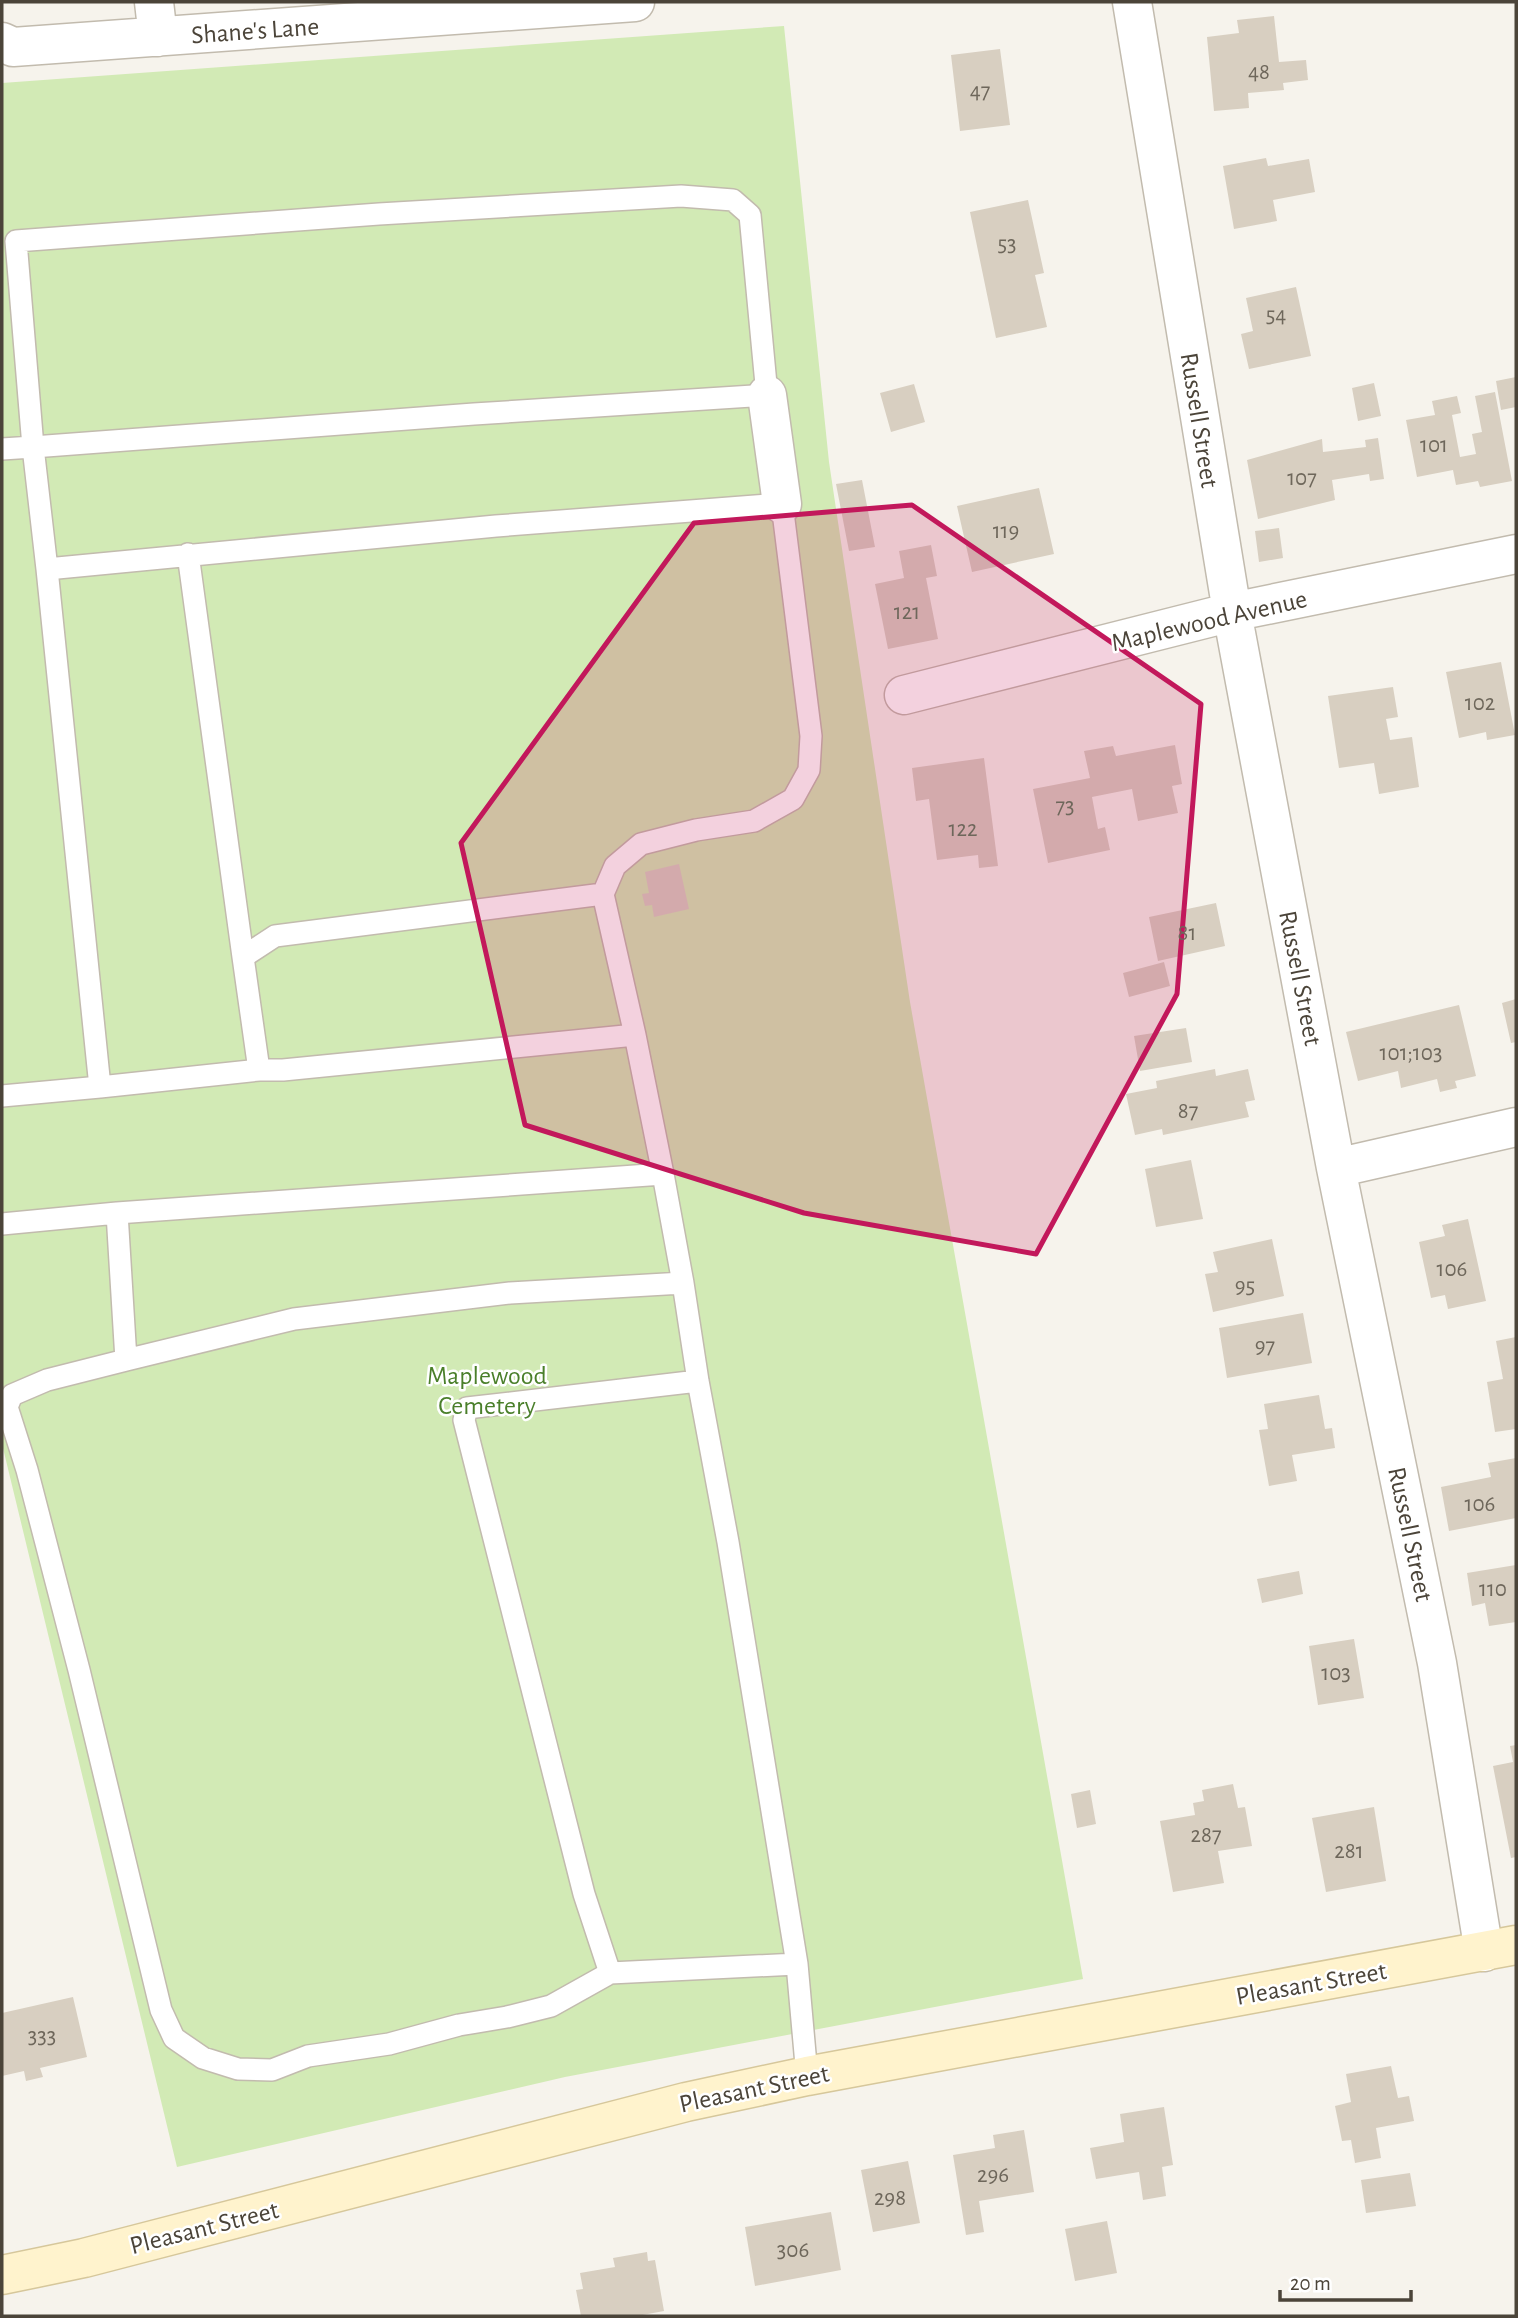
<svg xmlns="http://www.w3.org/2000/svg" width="1518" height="2318" viewBox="0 0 1518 2318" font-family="'Alegreya Sans',sans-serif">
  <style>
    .green { fill: #d2eab5 }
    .building { fill: #d8cfc1 }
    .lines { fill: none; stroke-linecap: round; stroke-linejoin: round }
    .lane-casing { stroke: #c2bbae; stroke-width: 24 }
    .street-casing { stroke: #c2bbae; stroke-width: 41 }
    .secondary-casing { stroke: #d6c79b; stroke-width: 41 }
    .lane { stroke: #fff; stroke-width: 21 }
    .street { stroke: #fff; stroke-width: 38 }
    .secondary { stroke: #fff3cd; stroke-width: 38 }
    .marked { fill: #c2185b; fill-opacity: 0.2; stroke: #c2185b; stroke-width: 5; stroke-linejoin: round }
    .labels { text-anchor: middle; stroke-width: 5; stroke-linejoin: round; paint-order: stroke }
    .number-label { font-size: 23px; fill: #6e675b }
    .street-label { font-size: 26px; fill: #4b4439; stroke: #fff }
    .park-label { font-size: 26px; fill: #4a7f2a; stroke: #fff }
  </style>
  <rect width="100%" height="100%" fill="#f6f3ec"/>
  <!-- green -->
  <path class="green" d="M784,26L829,462L910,1002L1083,1979L565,2077L177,2167L2,1444V83Z"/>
  <!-- building -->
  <path class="building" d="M1274,16L1279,62L1306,60L1308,80L1283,83L1284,90L1248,93L1249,108L1214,111L1207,37L1239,33L1237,20Z
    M1000,49L1010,125L960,131L951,55Z
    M1266,158L1268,166L1309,159L1315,192L1273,200L1277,221L1234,229L1223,166Z
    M1028,200L1044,273L1035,275L1047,327L996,338L970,212Z
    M1296,287L1311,356L1249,369L1241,334L1253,331L1246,298Z
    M1516,377V407L1501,410L1496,381Z
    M1374,383L1381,416L1358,421L1352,388Z
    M914,384L925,422L891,432L880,393Z
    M1495,392L1512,481L1480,487L1478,481L1456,485L1453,470L1417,477L1406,420L1435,415L1432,401L1457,396L1461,413L1452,415L1460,457L1476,454L1472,434L1482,432L1475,396Z
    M1378,438L1384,479L1370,481L1369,474L1332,480L1335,500L1258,519L1247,460L1322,439L1323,452L1366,447L1365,440Z
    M862,480L875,547L849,551L836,484Z
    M1039,488L1054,554L972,572L957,506Z
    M1279,528L1283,558L1259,562L1255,531Z
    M931,545L937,576L926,578L938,639L888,649L875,584L904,578L899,551Z
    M1501,662L1515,735L1487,740L1486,732L1459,738L1446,672Z
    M1393,687L1398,717L1386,719L1390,740L1412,737L1419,787L1379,794L1374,763L1339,768L1328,696Z
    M1175,745L1182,784L1172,786L1178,813L1138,821L1132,789L1092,797L1098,829L1105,827L1110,850L1048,863L1033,789L1090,778L1084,751L1113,746L1116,756Z
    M984,758L998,866L979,868L978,855L937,860L929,799L916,801L912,768Z
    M679,864L689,909L654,917L652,905L645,906L642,894L649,893L645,872Z
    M1216,903L1225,946L1158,961L1149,917Z
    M1164,962L1170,986L1129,997L1123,973Z
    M1516,999V1042L1511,1043L1502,1003Z
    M1459,1005L1476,1076L1455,1081L1457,1088L1440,1092L1437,1079L1401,1088L1398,1071L1358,1081L1346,1032Z
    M1186,1028L1192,1062L1140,1071L1134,1036Z
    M1215,1069L1216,1076L1248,1069L1255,1100L1245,1102L1249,1117L1163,1135L1162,1129L1135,1135L1126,1094L1157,1088L1156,1081Z
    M1191,1160L1203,1219L1156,1227L1145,1169Z
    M1468,1219L1486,1301L1448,1309L1445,1295L1431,1298L1419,1242L1445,1236L1442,1225Z
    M1272,1239L1284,1296L1213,1312L1205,1274L1218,1272L1213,1252Z
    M1303,1313L1312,1363L1227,1378L1219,1328Z
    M1516,1337V1429L1495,1432L1487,1382L1503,1379L1496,1341Z
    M1319,1395L1325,1429L1332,1428L1335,1448L1292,1455L1297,1481L1269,1486L1259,1430L1268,1429L1264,1404Z
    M1516,1458V1518L1449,1531L1441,1487L1491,1477L1488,1463Z
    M1516,1565V1622L1489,1626L1485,1603L1472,1606L1467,1573Z
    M1299,1571L1303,1594L1262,1603L1257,1579Z
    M1354,1639L1364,1698L1318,1705L1309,1646Z
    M1516,1745V1857L1511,1858L1493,1766L1513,1762L1510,1746Z
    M1233,1784L1238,1808L1245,1807L1252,1846L1218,1851L1224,1883L1173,1892L1160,1821L1195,1815L1193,1803L1204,1801L1202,1790Z
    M1090,1790L1096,1824L1077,1828L1071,1794Z
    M1374,1807L1386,1881L1326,1892L1312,1818Z
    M73,1997L87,2057L40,2068L43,2077L26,2081L24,2071L2,2076V2013Z
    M1391,2066L1398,2098L1409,2096L1414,2121L1376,2128L1381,2158L1355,2163L1351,2140L1342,2141L1335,2106L1351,2102L1346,2074Z
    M1164,2107L1173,2165L1162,2167L1166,2196L1143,2200L1139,2172L1096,2179L1090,2148L1124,2142L1120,2114Z
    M1024,2130L1034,2192L979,2201L984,2232L966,2235L953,2155L995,2148L993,2135Z
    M908,2161L920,2223L873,2232L861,2170Z
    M1410,2173L1416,2206L1366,2213L1361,2180Z
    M831,2212L841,2270L755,2286L745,2227Z
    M1107,2221L1117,2273L1075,2281L1065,2229Z
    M647,2252L648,2261L655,2260L664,2311L637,2316H581L576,2290L583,2289L580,2273L615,2267L613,2258Z"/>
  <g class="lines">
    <defs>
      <path id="lane" d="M2,449L33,447L474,414L767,395L750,215L733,200L681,196L379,214L16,241L33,447L47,569L496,526L782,504L811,736L809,770L793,799L754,821L696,830L641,844L615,866L603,894L635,1035L283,1070H259L243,957L275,936L603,894
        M188,554L243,957
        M635,1035L663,1174L117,1213L126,1360L294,1319L510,1293L683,1283L663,1174
        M100,1087L259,1070
        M2,1096L100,1087L47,569
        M2,1224L117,1213
        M126,1360L47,1380L12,1395L7,1407L27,1470L79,1670L161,2010L174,2038L203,2058L238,2069L272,2070L308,2056L389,2044L459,2025L507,2017L551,2006L610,1973L797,1964L728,1542L698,1381L683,1283
        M797,1964L807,2076
        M610,1973L584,1894L464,1420L467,1408L698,1381"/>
      <path id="street" d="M154,2L158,37
        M1132,2L1232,612L1336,1168L1437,1663L1484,1952
        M2,42L13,47L635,2
        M767,395L782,504
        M904,695L1232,612L1516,554
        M1336,1168L1516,1127"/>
      <path id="secondary" d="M2,2275L84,2258L686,2102L807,2076L1516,1945"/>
    </defs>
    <!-- lane casing -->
    <use href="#lane" class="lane-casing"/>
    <!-- street casing -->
    <use href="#street" class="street-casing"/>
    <!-- secondary casing -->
    <use href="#secondary" class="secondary-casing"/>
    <!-- lane -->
    <use href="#lane" class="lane"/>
    <!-- street -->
    <use href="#street" class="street"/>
    <!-- secondary -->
    <use href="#secondary" class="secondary"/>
  </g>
  <!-- marked area -->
  <path class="marked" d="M912,505L1201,704L1177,994L1036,1254L804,1213L525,1125L461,843L694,523Z"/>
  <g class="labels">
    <!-- number labels -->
    <g class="number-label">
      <text x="1259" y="79">48</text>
      <text x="980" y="98">47</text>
      <text x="1007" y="251">53</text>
      <text x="1276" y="322">54</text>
      <text x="1434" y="452">101</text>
      <text x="1302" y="485">107</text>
      <text x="1006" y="538">119</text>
      <text x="907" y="619">121</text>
      <text x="1480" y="710">102</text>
      <text x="1065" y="813">73</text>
      <text x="963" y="836">122</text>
      <text x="1187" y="940">81</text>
      <text x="1411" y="1060">101;103</text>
      <text x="1188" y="1118">87</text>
      <text x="1452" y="1276">106</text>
      <text x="1245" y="1293">95</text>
      <text x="1265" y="1353">97</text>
      <text x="1480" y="1511">106</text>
      <text x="1493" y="1596">110</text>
      <text x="1336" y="1680">103</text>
      <text x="1206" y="1842">287</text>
      <text x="1349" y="1858">281</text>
      <text x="42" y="2043">333</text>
      <text x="993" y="2182">296</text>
      <text x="890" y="2205">298</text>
      <text x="793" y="2257">306</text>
    </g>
    <!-- street labels -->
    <g class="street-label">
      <text transform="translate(255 30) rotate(-4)" y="9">Shane's Lane</text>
      <text transform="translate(1200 420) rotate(81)" y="9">Russell Street</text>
      <text transform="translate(1209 620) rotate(-13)" y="9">Maplewood Avenue</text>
      <text transform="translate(1301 978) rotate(79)" y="9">Russell Street</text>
      <text transform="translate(1411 1534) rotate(78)" y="9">Russell Street</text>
      <text transform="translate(1311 1983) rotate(-10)" y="9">Pleasant Street</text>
      <text transform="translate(754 2088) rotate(-12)" y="9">Pleasant Street</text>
      <text transform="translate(204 2227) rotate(-14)" y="9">Pleasant Street</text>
    </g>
    <!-- park labels -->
    <g class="park-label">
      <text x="487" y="1384">Maplewood<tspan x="487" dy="30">Cemetery</tspan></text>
    </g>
  </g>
  <!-- border -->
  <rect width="1518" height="2318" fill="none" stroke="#4b4439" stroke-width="7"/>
  <!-- scale -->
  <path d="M1280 2290v10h131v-10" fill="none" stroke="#4b4439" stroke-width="3.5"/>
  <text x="1290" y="2290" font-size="21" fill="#4b4439" stroke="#ffffff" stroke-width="5" paint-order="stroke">20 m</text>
</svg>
